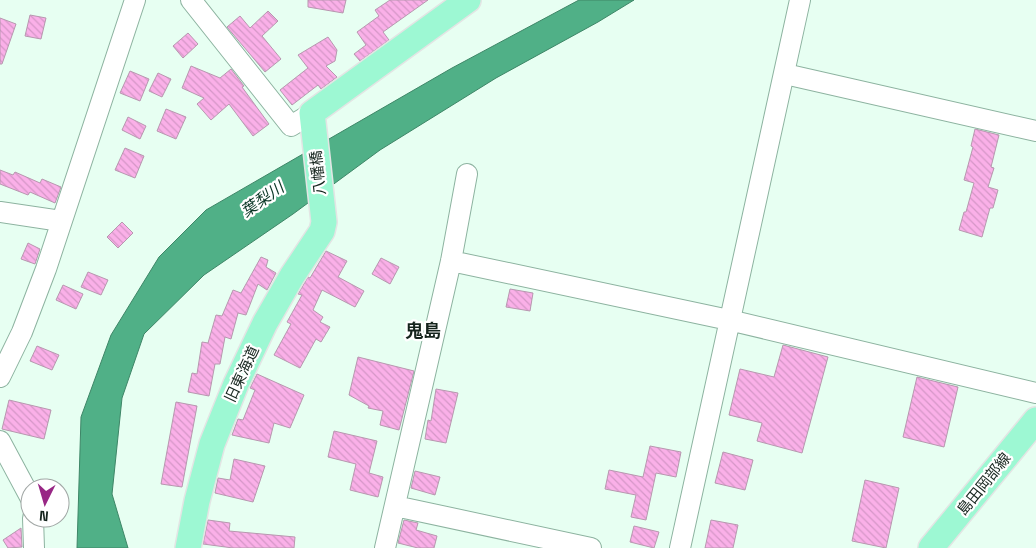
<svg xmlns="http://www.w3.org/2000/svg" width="1036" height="548" viewBox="0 0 1036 548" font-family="'Space Grotesk','Noto Sans JP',sans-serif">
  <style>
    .water { fill: #50b087; stroke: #3e8667 }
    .building { fill: url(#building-back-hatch); stroke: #b798af }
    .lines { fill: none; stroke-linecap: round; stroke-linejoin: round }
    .minor-casing { stroke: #8db3a0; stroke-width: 22 }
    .major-casing { stroke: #e3e5e4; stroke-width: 28 }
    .minor { stroke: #fff; stroke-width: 20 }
    .major { stroke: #9df8d3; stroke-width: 25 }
    .labels { text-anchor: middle; stroke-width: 4.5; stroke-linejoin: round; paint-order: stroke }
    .street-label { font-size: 15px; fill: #15241d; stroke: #fff }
    .water-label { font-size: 16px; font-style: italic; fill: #0b3726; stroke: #fff }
    .quarter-label { font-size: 18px; font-weight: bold; fill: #15241d; stroke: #fff }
  </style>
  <defs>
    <pattern id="building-back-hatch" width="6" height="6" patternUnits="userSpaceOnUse" patternTransform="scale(1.25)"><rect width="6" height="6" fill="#fab0e8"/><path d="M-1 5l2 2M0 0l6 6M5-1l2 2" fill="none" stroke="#d597c7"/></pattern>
  </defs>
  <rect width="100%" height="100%" fill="#e7fff2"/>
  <!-- water -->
  <path class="water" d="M579,0H634L598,22L496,78L380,150L293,214L204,275L144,334L122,398L112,494L128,548H77L81,417L111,335L159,257L206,210L452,68Z"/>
  <!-- building -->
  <path class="building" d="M308,0H346L343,13L308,7Z
    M390,0H428L383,32L389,40L360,61L354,54L366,45L357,32L379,16L375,10Z
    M268,11L278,21L262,36L281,59L265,72L227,27L240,16L250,28Z
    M30,15L46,18L41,39L25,36Z
    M0,18L16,24L2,64H0Z
    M188,33L198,44L183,58L173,46Z
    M328,37L337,50L335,61L326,66L337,77L321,89L318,85L292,105L280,90L308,68L298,55Z
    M191,66L220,78L231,69L244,86L242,87L269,124L253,136L229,104L211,120L197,104L204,98L182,88Z
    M130,71L149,79L140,101L120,93Z
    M158,73L171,79L162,97L149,91Z
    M166,109L186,117L176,139L157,131Z
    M128,117L146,126L140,139L122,130Z
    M975,129L999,135L991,167L994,168L988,187L998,190L993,208H990L982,237L959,230L964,212H966L974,183L964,180L973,147L971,146Z
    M125,148L144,156L135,178L115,170Z
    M0,170L13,175L15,172L40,183L42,179L61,187L55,203L30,192L28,195L0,184Z
    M122,222L133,233L118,248L107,237Z
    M28,243L40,249L35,264L21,259Z
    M326,251L347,261L338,277L364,291L355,307L322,290L313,310L323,317L320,322L330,327L321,342L316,339L300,368L274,355L291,324L287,322L302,295L298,294L308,277L310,278Z
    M261,257L268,260L266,267L276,273L267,290L258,284L246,315L238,313L231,339L225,337L220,364H215L209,396L188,392L192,373L197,374L202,342L208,343L216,315L222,316L233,290L241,293Z
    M381,258L399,267L390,284L372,274Z
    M88,272L108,280L101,295L81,287Z
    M63,285L83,294L76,309L56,300Z
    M510,289L533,293L530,311L506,307Z
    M783,345L828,357L802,453L757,441L762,423L729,415L740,369L774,377Z
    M37,346L59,355L52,370L30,361Z
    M358,357L414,371L399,430L380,425L383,411L368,408L369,406L349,395Z
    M257,374L304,395L290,428L274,423L269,443L232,435L238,419L243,420L255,390L250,388Z
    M917,377L958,387L944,447L903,437Z
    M436,389L458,393L446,443L425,439L428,420L431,421Z
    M9,400L51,410L44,439L2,429Z
    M176,402L197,406L182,487L161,484Z
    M334,431L377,441L369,473L383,477L378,497L350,490L356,464L328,457Z
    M650,446L681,452L676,477L656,473L646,520L631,517L636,495L605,489L609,470L643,477Z
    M723,452L753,460L745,490L715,483Z
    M234,459L265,466L253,502L215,493L218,478L230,480Z
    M415,471L440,477L435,495L411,488Z
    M865,480L899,488L886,548L852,541Z
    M208,520L230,523L229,531L295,537L294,548H233L203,544Z
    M404,520L418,523L416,530L437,536L434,548H418L398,543Z
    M711,520L738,525L733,548H705Z
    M634,526L659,532L654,548L630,542Z
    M21,528L22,547L8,548L3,540Z"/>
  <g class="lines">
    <defs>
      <path id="minor" d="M191,0L291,126L312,113
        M785,74L1036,131
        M0,212L61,221
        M451,261L729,320L1036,393
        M0,377L22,332L46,269L135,0
        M0,441L30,497
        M395,506L591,548
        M33,518L34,548
        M385,548L451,261L467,174
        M680,548L800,0"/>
      <path id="major" d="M188,548L197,501L212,444L236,384L265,323L292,276L322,231L324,222L312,113L468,0
        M931,548L1036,420"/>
    </defs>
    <!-- minor casing -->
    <use href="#minor" class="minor-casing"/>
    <!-- major casing -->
    <use href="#major" class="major-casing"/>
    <!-- minor -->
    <use href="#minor" class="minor"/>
    <!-- major -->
    <use href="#major" class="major"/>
  </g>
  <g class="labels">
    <!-- street labels -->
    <g class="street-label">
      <text transform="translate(318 173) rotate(-96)" y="5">八幡橋</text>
      <text transform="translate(242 374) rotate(-65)" y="5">旧東海道</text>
      <text transform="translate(984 484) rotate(-51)" y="5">島田岡部線</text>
    </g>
    <!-- water labels -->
    <g class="water-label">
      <text transform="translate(262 199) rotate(-35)" y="6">葉梨川</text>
    </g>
    <!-- quarter labels -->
    <g class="quarter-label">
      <text x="423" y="337">鬼島</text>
    </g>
  </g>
  <!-- north arrow -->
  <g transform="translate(45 503) rotate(185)"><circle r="24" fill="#ffffff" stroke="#a1a7a5"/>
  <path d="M0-4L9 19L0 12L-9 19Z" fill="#982785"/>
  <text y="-8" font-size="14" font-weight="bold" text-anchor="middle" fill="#15241d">N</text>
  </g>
</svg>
